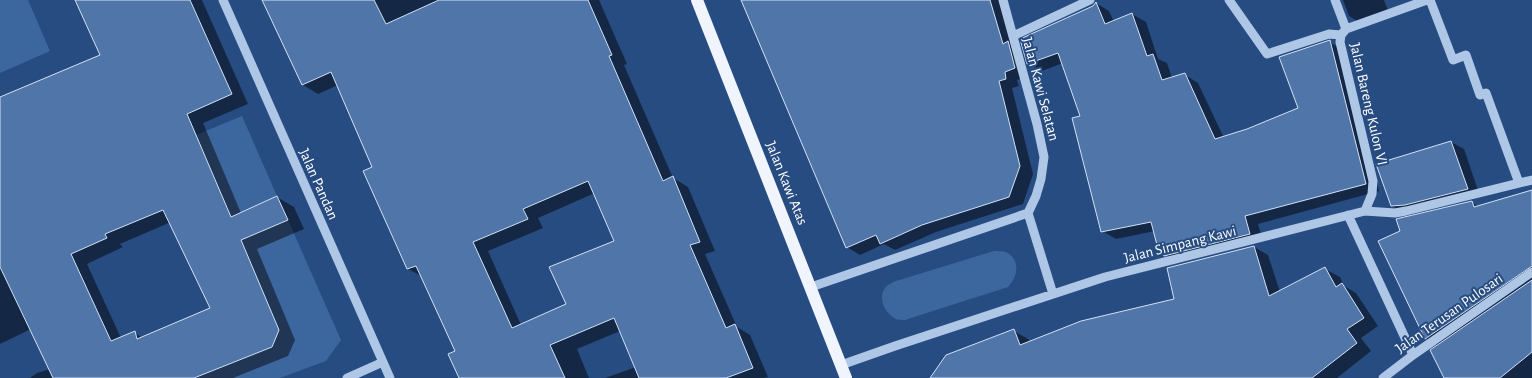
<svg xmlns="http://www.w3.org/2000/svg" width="1532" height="378" viewBox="0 0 1532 378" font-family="'Alegreya Sans',sans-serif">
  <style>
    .green { fill: #3c669e }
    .shadow { fill: #0007; fill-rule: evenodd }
    .building { fill: #5076a9; stroke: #d2e1f5; fill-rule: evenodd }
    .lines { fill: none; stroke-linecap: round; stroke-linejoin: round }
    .minor { stroke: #afc7e6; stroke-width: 9 }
    .major { stroke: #f0f5fd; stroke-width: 12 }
    .labels { text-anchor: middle; stroke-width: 4; stroke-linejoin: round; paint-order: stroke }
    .street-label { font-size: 15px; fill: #fff; stroke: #274c81 }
  </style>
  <rect width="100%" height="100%" fill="#274c81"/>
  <!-- green -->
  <path class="green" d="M0,0H28L50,51L0,73Z
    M242,116L277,196L231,217L196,135Z
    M288,220L341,340L326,361L280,378H194L272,347L279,330L241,240Z
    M994,251C997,251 1003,251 1006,252C1021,260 1018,277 1008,287L905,320C901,320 897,320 894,318C884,312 877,296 886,287C888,284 892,283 896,281Z"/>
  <!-- shadow -->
  <path class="shadow" d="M76,0H202L248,104L203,123L241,213L277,197L294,207L304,229L257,249L295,340L288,356L233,378H30L37,373L50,369L31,329L0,344V99L101,56ZM171,222L212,309L143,338L134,333L121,338L87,264L123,247L120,244Z
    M263,0H599L627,64L624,65L673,178L688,187L715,251L705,254L737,327L750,335L768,377L764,378H605L636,367L620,331L577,349L589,378H460L456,352L423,277L408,269L365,171L374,168L338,85L318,94L303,85ZM595,193L616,241L567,304L521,325L488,251L543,228L538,218Z
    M743,0H999L1028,76L1017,80L1019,86L1012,88L1033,174L1023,204L936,232L895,250L884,244L860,255L847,247Z
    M1343,0H1384L1389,13L1362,24L1349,16Z
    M1096,3L1109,11L1114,22L1132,14L1146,22L1158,59L1167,63L1172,78L1185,75L1198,83L1224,138L1300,109L1329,42L1343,50L1379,191L1258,224L1263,241L1179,263L1165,255L1164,252L1159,249L1155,231L1116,239L1102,231L1082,117L1063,63L1042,71L1028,63Z
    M1451,142L1464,149L1480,196L1405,213L1392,206Z
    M1532,192V378H1445L1439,346L1426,338L1472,203L1479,207Z
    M1254,247L1268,255L1280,292L1325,269L1340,277L1344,286L1356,293L1378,326L1361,338L1371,351L1337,378H932L1014,331L1028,339L1030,342L1176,300Z"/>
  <!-- building -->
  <path class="building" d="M75,0H190L232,94L187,114L231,217L277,196L288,220L241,240L279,330L272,347L194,378H53L0,267V97L100,55ZM163,210L210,308L137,339L135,331L111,341L71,254L107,238L105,234Z
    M262,0H374L386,24L439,0H588L612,55L609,56L663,181L673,176L700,242L690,245L726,328L735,324L753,368L726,378H639L614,318L550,345L565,378H459L448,354L455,351L416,266L407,269L363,171L372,167L331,72L302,85ZM588,181L614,241L549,267L566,304L512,328L473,242L528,219L523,209Z
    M741,0H990L1003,44L1008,41L1015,68L1005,72L1006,79L999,81L1020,166L1009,197L922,225L880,244L876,235L846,248Z
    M1096,2L1105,24L1132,13L1147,56L1153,54L1162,80L1185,73L1215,139L1247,129L1298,108L1279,57L1330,40L1366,184L1245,216L1250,234L1164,256L1162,248L1158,249L1151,222L1101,232L1072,118L1080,116L1058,53L1027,64L1020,39L1093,6Z
    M1451,141L1468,189L1405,205L1391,206L1376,164Z
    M1532,190V266L1425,339L1378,241L1400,231L1396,219L1472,201L1474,207Z
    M1254,246L1269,296L1325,267L1336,287L1342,283L1364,318L1347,329L1357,343L1312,378H930L946,355L1014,329L1020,345L1081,321L1174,299L1167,268Z
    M1532,280V352L1500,378H1444L1430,350Z"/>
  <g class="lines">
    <!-- minor -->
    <path class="minor" d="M223,0L390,378
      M1003,0L1037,124L1044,157L1041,179L1036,196L1028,213
      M1229,0L1267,54L1329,34L1341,35
      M1335,0L1346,29
      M1430,0L1453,60L1466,55L1480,95L1486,93L1519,183
      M1013,36L1090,0
      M1365,211L1372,194L1373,181L1340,42L1341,35L1346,29L1427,0
      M1028,213L1053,294
      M1348,215L1413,355
      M811,287L1028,213
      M841,365L895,346L1105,277L1365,211L1395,213L1406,211L1532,180
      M347,378L383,362
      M1383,378L1413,355L1532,272"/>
    <!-- major -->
    <path class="major" d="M697,0L846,378"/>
  </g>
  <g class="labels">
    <!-- street labels -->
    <g class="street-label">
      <text transform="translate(1041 89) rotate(75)" y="5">Jalan Kawi Selatan</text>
      <text transform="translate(1369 104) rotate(77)" y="5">Jalan Bareng Kulon VI</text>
      <text transform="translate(787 183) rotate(68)" y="5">Jalan Kawi Atas</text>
      <text transform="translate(319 184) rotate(66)" y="5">Jalan Pandan</text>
      <text transform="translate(1180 244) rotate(-14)" y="5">Jalan Simpang Kawi</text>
      <text transform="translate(1449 313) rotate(-35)" y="5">Jalan Terusan Pulosari</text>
    </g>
  </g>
</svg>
